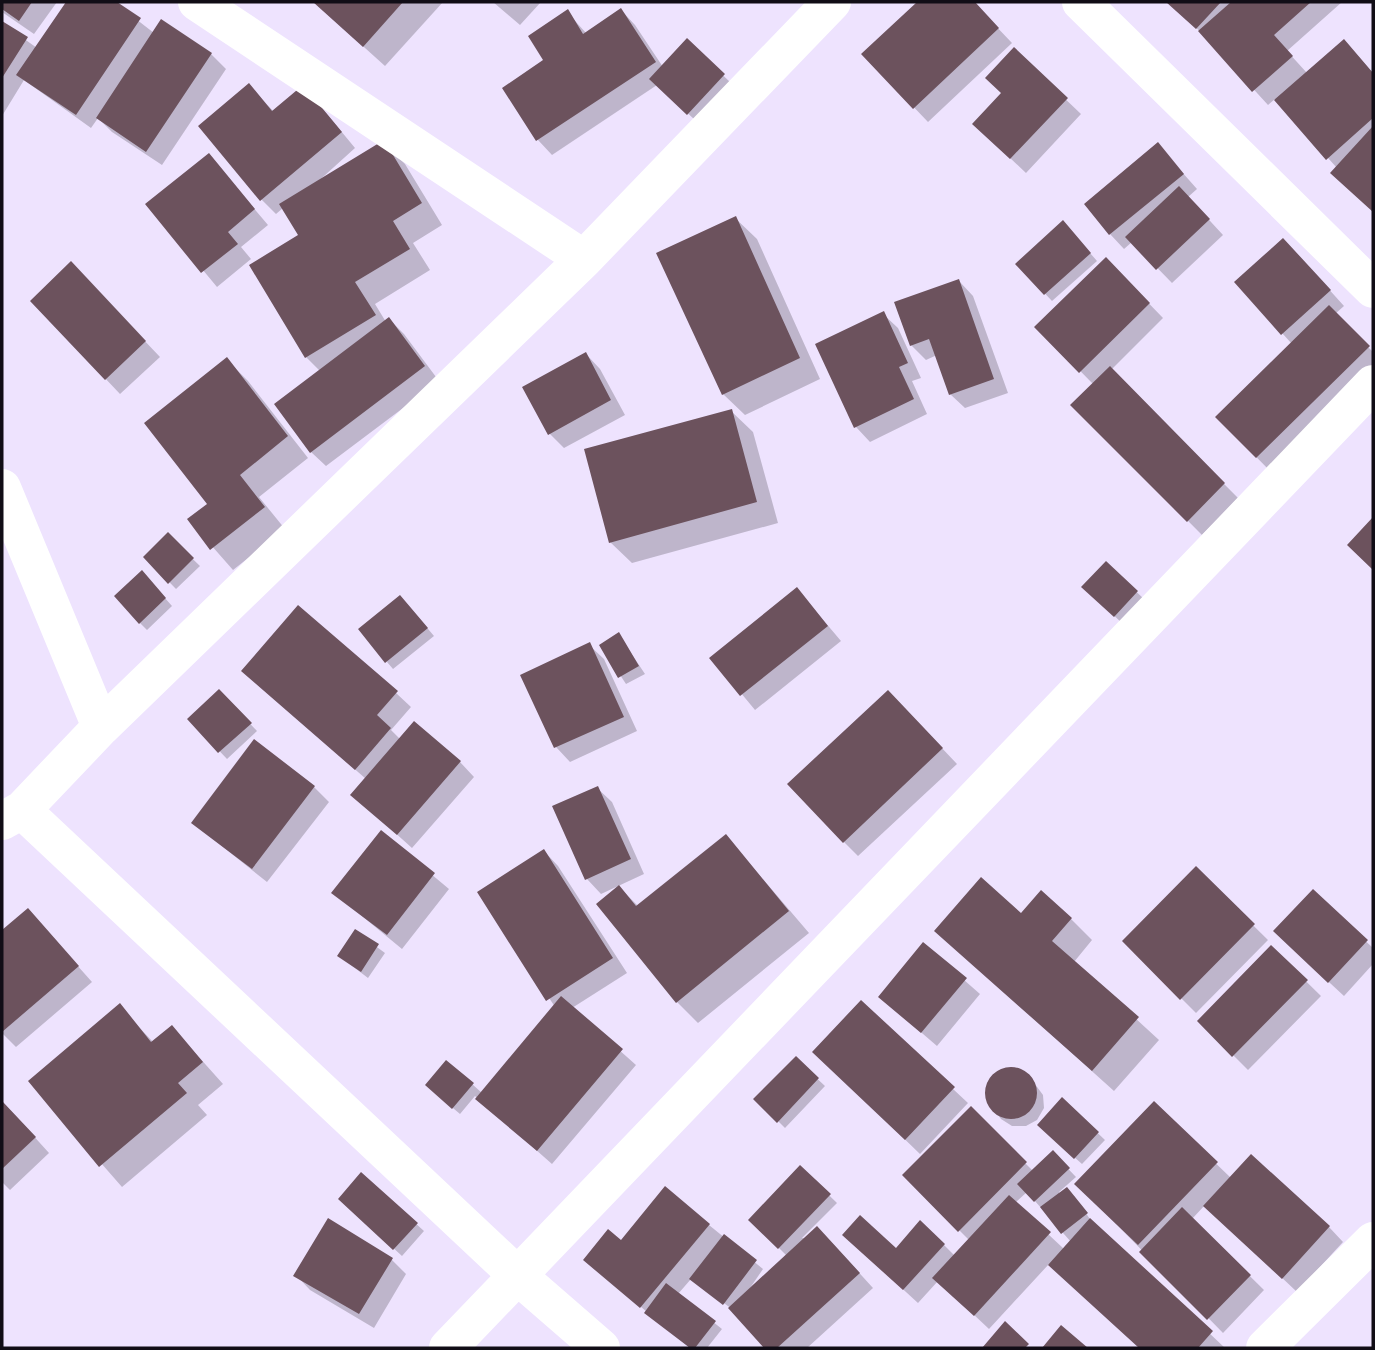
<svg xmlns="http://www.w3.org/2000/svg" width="1375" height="1350" viewBox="0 0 1375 1350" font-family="Figtree,sans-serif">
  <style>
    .shadow { fill: #0003; fill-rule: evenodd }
    .building { fill: #6c525d }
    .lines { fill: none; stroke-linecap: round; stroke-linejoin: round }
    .minor { stroke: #fff; stroke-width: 38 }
  </style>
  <rect width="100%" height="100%" fill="#eee3fe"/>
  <!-- shadow -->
  <path class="shadow" d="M2,2H57L34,34L2,12Z
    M68,2H114L154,33L211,54L226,69L162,165L112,132L98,118L91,128L24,80L2,116V23L37,48Z
    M314,2H443L385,66Z
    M493,2H541L520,25Z
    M919,2H973L1012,43L928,122L863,54Z
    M1167,2H1342L1287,51L1307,73L1358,56L1373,73V211L1347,187L1337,168L1275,99L1268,105L1203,34Z
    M621,10L635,25L663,67L687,41L730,82L695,120L657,85L552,155L538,140L504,88L545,61L567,12L586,33Z
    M1014,50L1081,114L1026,173L989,138Z
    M249,85L274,112L317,102L355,148L313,186L384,143L405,164L442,225L413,243L430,270L375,304L386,322L389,319L404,334L439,381L326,466L311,452L320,371L306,357L251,266L300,235L283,208L276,214L261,199Z
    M1158,145L1197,189L1188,197L1223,235L1172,283L1132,242L1124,249L1110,234Z
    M209,155L268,225L241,247L251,259L217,287L148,204Z
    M735,218L757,239L820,379L745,415L723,394Z
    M1070,230L1097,261L1052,301L1017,264Z
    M1298,255L1344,306L1335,314L1373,352V371L1271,472L1217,417L1292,344L1236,282Z
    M1106,259L1163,318L1111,370L1238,498L1202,535L1073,405L1093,384L1037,327Z
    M85,278L160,357L120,394L32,301Z
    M959,281L973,296L1008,393L965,408L950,394L937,355L926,360L911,345Z
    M883,314L898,328L921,378L912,381L927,414L870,442L856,427Z
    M586,354L600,369L625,415L564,448L549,433Z
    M227,360L248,381L308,458L259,497L285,529L233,570L189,520L209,504Z
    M731,411L753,432L778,523L632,563L610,542Z
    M168,535L200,566L176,589L145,557Z
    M1106,563L1144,599L1122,623L1083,587Z
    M149,580L172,606L147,630L140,623Z
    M797,589L841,641L755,710L712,658Z
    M407,604L434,636L393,669L387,662Z
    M619,635L645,674L626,684L601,646Z
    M589,645L604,659L637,731L570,762L556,747Z
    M243,671L396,693L411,707L391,730L400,739L460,762L474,777L412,848L353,795L366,779Z
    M219,691L257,731L227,759L189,719Z
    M903,707L957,764L858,856L844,842Z
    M314,787L329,802L267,882L193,823Z
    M597,788L612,802L644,874L601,894L587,879Z
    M382,833L449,889L402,949L334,893Z
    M726,836L809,933L698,1023L677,1002L619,887L639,907Z
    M544,851L558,866L627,973L572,1008L636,1065L552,1164L475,1096L460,1114L434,1092L472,1084L482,1093L555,1007L480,892Z
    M1196,869L1268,940L1196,1013L1124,941Z
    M1313,892L1373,948V964L1344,996L1290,946Z
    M28,910L92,982L16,1047L2,1033V933Z
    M1021,915L1071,919L1092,940L1074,962L1159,1040L1114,1091L936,931Z
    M355,931L385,953L368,978L339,956Z
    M923,944L980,994L937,1046L880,997Z
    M1271,947L1321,996L1248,1070L1199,1021Z
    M119,1006L153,1042L172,1027L223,1084L198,1105L207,1115L122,1187L30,1082Z
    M796,1059L825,1086L785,1128L756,1099Z
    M829,1066L953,1089L968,1103L920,1154Z
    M1004,1069H1018L1029,1076L1043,1095L1044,1108L1037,1120L1026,1126H1012L1001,1119L987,1100V1087L993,1075Z
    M1063,1100L1105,1140L1082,1164L1046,1132Z
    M2,1101L49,1153L10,1190L2,1182Z
    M1154,1104L1231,1178L1329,1227L1343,1242L1297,1292L1205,1205L1192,1219L1264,1290L1223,1333L1077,1184Z
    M971,1109L1033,1171L1053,1153L1076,1177L1059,1192L1060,1194L1074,1196L1092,1222L1225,1348H1140L1049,1264L989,1329L938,1281L918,1303L859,1249L896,1250L944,1245L955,1256L969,1240L904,1175ZM1027,1192L1071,1242L1064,1249L1015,1203Z
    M800,1167L837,1203L802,1238L832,1243L873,1288L807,1348H767L732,1309L691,1279L678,1294L722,1329L707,1348H690L585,1260L621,1242L709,1225L763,1269L748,1291L787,1256L750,1219Z
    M361,1174L424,1231L402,1256L340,1199Z
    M391,1259L406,1274L374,1328L310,1290L296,1275Z"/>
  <!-- building -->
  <path class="building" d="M2,2H32L19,21L2,9Z
    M66,2H117L141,18L76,115L16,75Z
    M313,2H403L363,47Z
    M917,2H975L999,28L913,109L861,54Z
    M1166,2H1221L1196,29Z
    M1231,2H1311L1274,35L1293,56L1252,92L1198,31Z
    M621,8L656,62L536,141L502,88L543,60L528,36L568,9L583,34Z
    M161,19L212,53L146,152L96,118Z
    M2,21L28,37L2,78Z
    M687,38L725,74L687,115L649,79Z
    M1344,39L1373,73V118L1326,160L1274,100Z
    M1014,47L1068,98L1010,159L972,124L1001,93L985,78Z
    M249,83L272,111L303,85L342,132L260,201L198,126Z
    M1373,126V212L1330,173Z
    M384,140L422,203L393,221L410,249L355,282L376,315L305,358L249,265L298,235L279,204Z
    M1158,142L1184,174L1109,235L1084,204Z
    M209,153L255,209L228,232L238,244L201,273L145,204Z
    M1179,186L1210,219L1156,270L1125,237Z
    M736,216L800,358L722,395L656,253Z
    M1063,220L1091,253L1044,295L1015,264Z
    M1283,238L1331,290L1281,335L1234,282Z
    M1106,257L1150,303L1079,373L1034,327Z
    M71,261L146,341L105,380L30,301Z
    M959,279L994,379L949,395L929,339L910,346L894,302Z
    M1329,305L1370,346L1256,458L1215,417Z
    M884,311L908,363L899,367L914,399L854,428L815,344Z
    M389,317L425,366L310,453L274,404Z
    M586,352L611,400L548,435L522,387Z
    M227,357L288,436L240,475L265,507L210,550L187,519L207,504L144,423Z
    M1110,366L1225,483L1187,522L1070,405Z
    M732,409L757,502L609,543L584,449Z
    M1373,517V570L1347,545Z
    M168,532L194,558L168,584L143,557Z
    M1106,561L1138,591L1114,617L1081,587Z
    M142,570L166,598L139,624L114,596Z
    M797,587L828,626L740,696L709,658Z
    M400,595L428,628L385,663L358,629Z
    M298,605L398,691L377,715L391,728L355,770L241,671Z
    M619,632L639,666L618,678L599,645Z
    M590,642L624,717L554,748L520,675Z
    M219,689L252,723L218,753L187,719Z
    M888,690L943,748L843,843L787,784Z
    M414,721L461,761L397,835L350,795Z
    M254,739L315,786L252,869L191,823Z
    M598,786L631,859L585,880L552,806Z
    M381,830L435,873L387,935L331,893Z
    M726,834L789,911L676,1003L596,904L619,885L636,906Z
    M544,849L613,958L546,1001L477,892Z
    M1196,866L1255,924L1180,1000L1122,941Z
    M981,877L1021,913L1041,890L1072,918L1052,941L1139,1017L1092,1071L934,931Z
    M1313,889L1368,940L1328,983L1273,931Z
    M28,908L79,966L2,1032V930Z
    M355,929L379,944L361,972L337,956Z
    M923,942L967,978L921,1033L878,997Z
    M1271,945L1308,980L1232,1057L1197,1021Z
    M561,996L623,1049L537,1151L475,1099Z
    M861,1000L955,1087L905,1140L812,1052Z
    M120,1003L151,1042L172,1025L203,1062L178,1083L187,1093L99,1167L28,1081Z
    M796,1056L819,1078L777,1123L753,1099Z
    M446,1060L474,1083L452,1109L425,1085Z
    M985 1093a26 26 0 1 1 52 0a26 26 0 1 1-52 0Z
    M1062,1097L1099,1132L1074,1159L1037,1125Z
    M2,1101L36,1137L2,1169Z
    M1154,1101L1218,1162L1138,1245L1074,1184Z
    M971,1106L1027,1162L958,1232L902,1175Z
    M1053,1150L1070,1168L1034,1202L1017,1184Z
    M1251,1154L1330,1226L1282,1279L1203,1206Z
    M800,1165L831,1194L778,1249L748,1220Z
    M361,1172L418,1223L393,1250L338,1199Z
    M665,1186L710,1224L640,1308L583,1260L608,1229L621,1240Z
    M1067,1187L1088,1213L1061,1234L1040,1207Z
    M1009,1195L1051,1232L974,1316L932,1278Z
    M1182,1207L1251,1275L1207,1320L1139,1252Z
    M860,1215L896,1248L920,1220L945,1244L903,1290L842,1235Z
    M328,1218L393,1258L359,1314L293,1276Z
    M1090,1218L1213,1331L1198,1348H1139L1048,1265Z
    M817,1226L860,1273L777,1348H764L728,1308Z
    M724,1234L757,1260L723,1305L689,1279Z
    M666,1283L716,1321L695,1348H690L644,1313Z
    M1005,1321L1029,1344L1025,1348H982Z
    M1061,1325L1088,1348H1042Z"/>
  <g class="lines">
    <!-- minor -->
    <path class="minor" d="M197,2L584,259
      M1081,2L1373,289
      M2,488L101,727
      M22,810L518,1276L601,1348
      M2,821L22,810L101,727L584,259L832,2
      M448,1348L1373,384
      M1265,1348L1373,1241"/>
  </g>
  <!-- border -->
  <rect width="1375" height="1350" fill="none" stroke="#110d16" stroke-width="7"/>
</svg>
